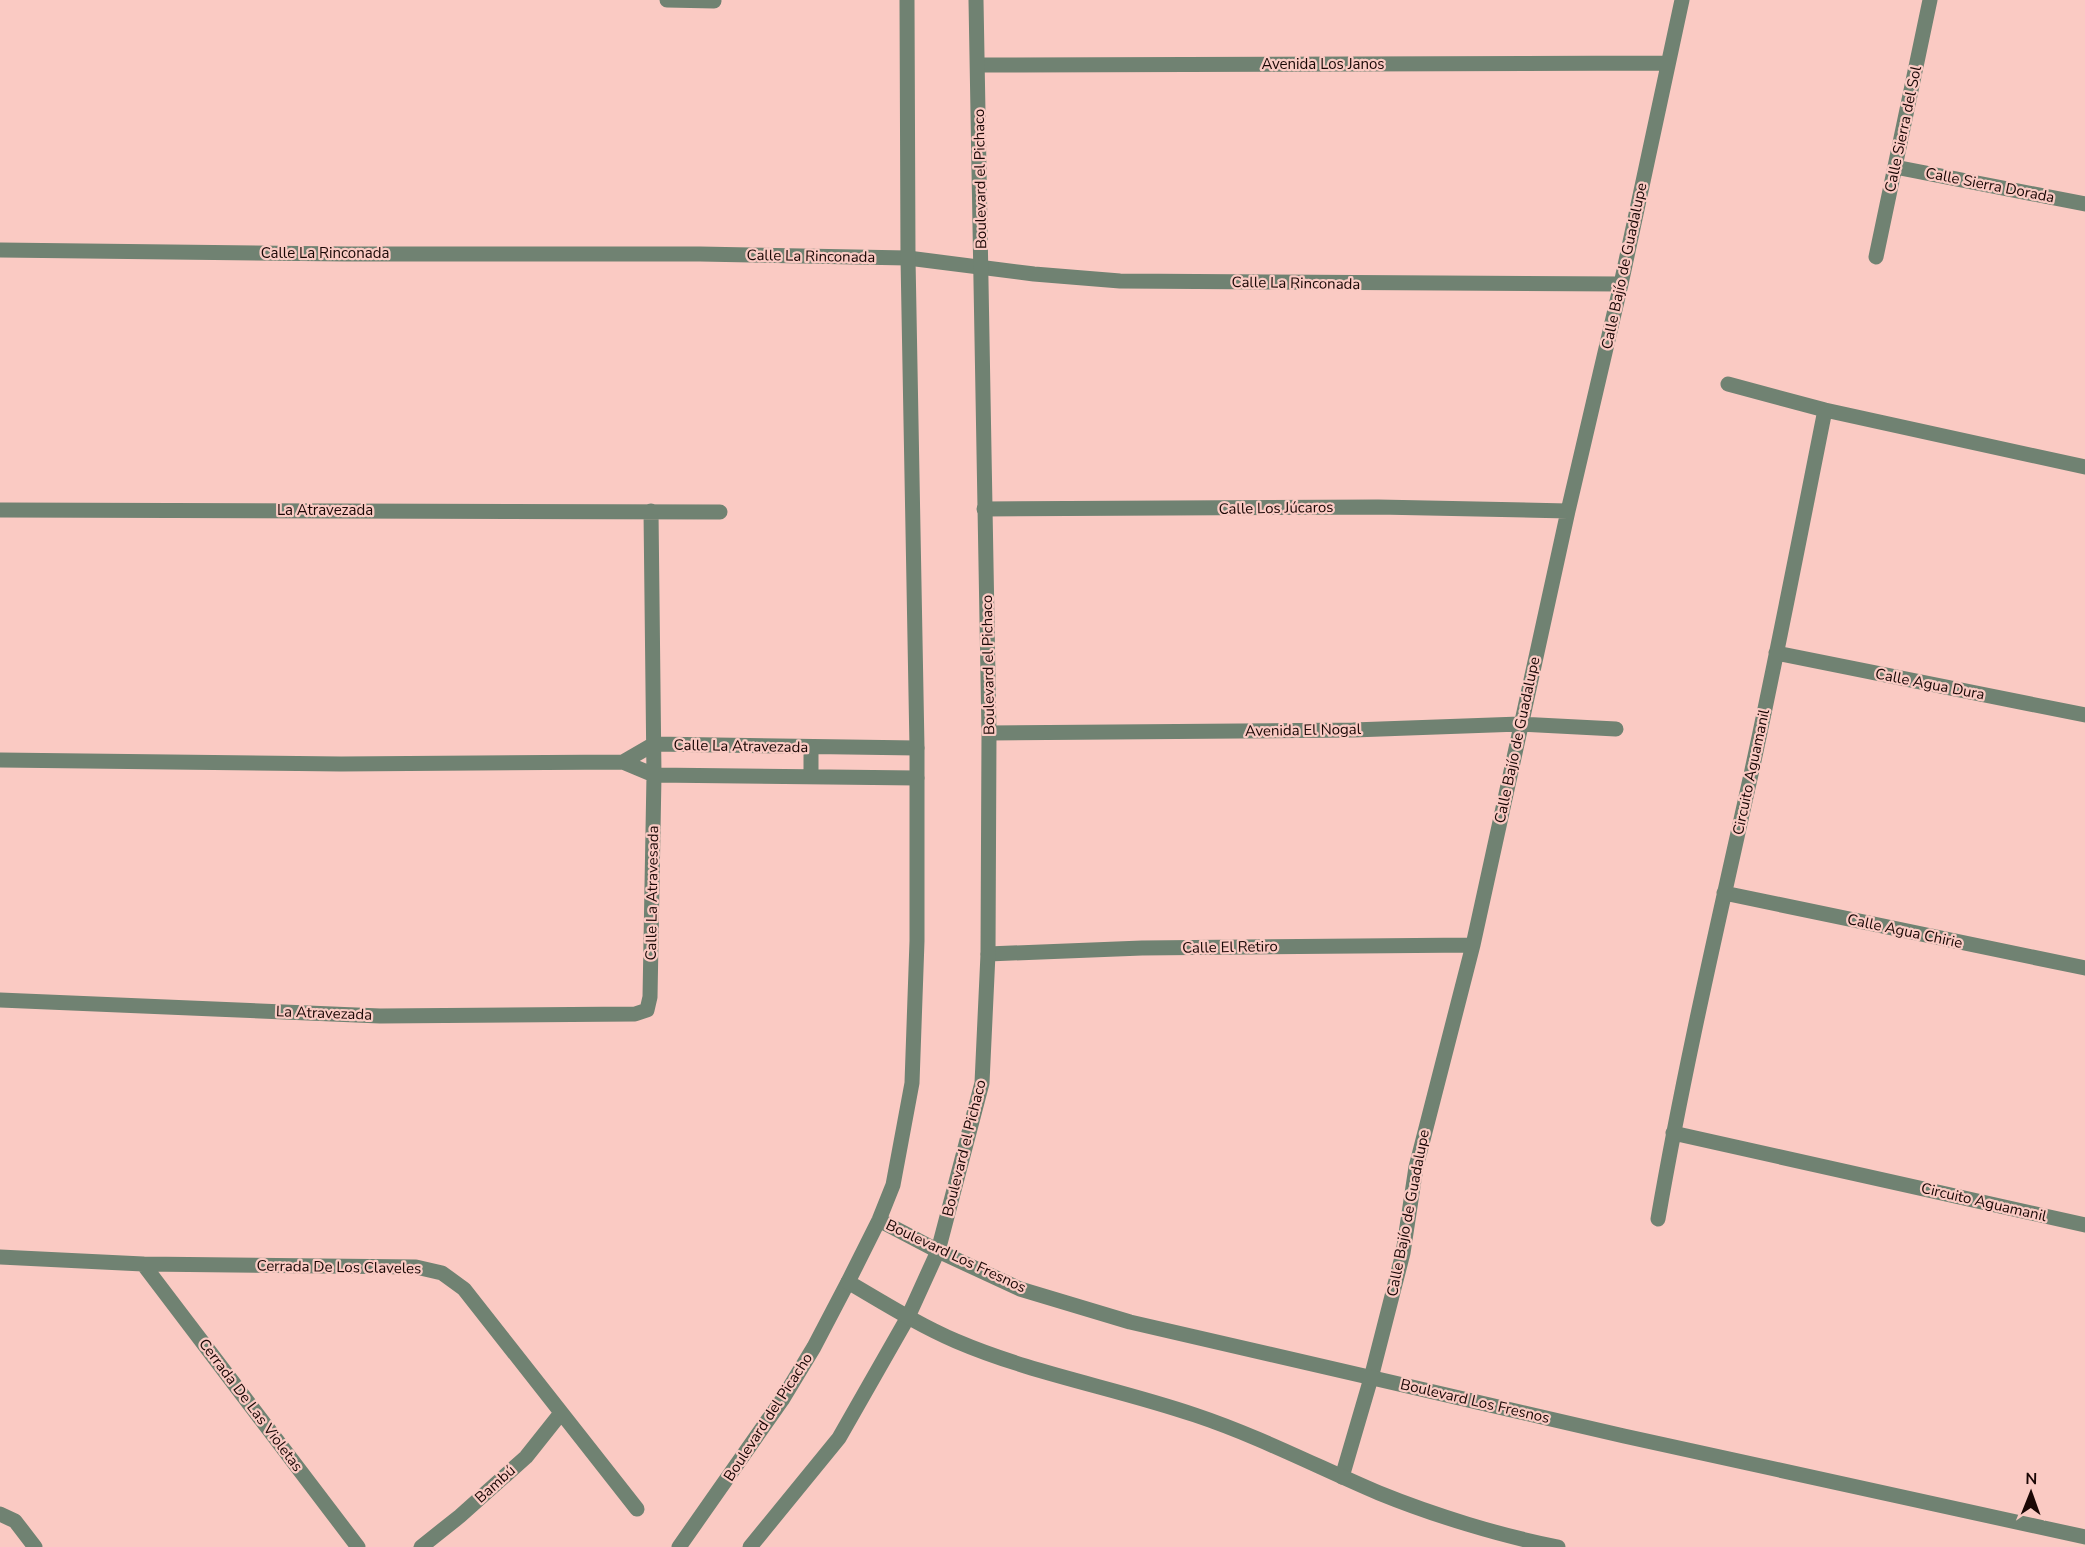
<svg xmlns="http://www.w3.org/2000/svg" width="2085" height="1547" viewBox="0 0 2085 1547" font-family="'Nunito Sans',sans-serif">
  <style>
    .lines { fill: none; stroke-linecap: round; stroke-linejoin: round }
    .minor { stroke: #708272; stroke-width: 15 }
    .tertiary { stroke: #708272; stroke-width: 15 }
    .labels { text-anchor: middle; stroke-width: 4.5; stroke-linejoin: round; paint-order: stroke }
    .street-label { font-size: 15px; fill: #1a0705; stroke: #facac3 }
  </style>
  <rect width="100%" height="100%" fill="#facac3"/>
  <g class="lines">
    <!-- minor -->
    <path class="minor" d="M667,0L714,1
      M978,65L1668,63
      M1895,167L2085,204
      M0,250L346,254H700L908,258L1034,274L1120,281L1621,284
      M1876,257L1930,0
      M1728,384L1825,410L2085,467
      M984,509L1378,507L1568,511
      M0,510L720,512
      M1776,653L2085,715
      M989,733L1353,730L1520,724L1616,729
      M0,760L341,764L623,762L654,775L917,778
      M623,762L654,744L917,748
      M811,777V747
      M1724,893L2085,968
      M988,954L1142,948L1473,945
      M0,1000L380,1016L635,1014L647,1010L650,997L654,775L651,511
      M1673,1133L2085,1225
      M1658,1219C1684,1068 1719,919 1752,770C1778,650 1801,530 1825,410
      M0,1257L143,1264L416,1267L442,1273L464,1289L637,1509
      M143,1264L358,1547
      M1342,1477L1371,1378L1403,1253L1416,1167L1473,945L1568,511L1621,284L1682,0
      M0,1514L15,1521L35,1547
      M421,1547L460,1516L526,1457L561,1413
      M679,1547L782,1400L814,1347L848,1282
      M750,1547L839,1438L908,1317"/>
    <!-- tertiary -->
    <path class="tertiary" d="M907,0L908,258L917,748V941L912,1083L893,1185L879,1220L848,1282C884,1303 919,1325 956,1341C1033,1374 1116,1388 1195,1415C1258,1436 1318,1467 1379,1493C1433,1515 1501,1536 1558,1547
      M879,1220L938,1251L1020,1289L1130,1322L1624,1436L2085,1537
      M908,1317L938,1251L982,1083L988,954L989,733L976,0"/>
  </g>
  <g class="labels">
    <!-- street labels -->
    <g class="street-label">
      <text x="1323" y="69">Avenida Los Janos</text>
      <text transform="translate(1903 129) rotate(-78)" y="5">Calle Sierra del Sol</text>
      <text transform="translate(980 179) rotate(-91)" y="5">Boulevard el Pichaco</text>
      <text transform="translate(1990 185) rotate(11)" y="5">Calle Sierra Dorada</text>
      <text x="325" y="258">Calle La Rinconada</text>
      <text transform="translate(811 256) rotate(1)" y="5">Calle La Rinconada</text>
      <text transform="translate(1624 266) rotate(-78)" y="5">Calle Bajío de Guadalupe</text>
      <text transform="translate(1296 283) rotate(1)" y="5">Calle La Rinconada</text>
      <text transform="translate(1276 508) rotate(-1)" y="5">Calle Los Júcaros</text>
      <text x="325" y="515">La Atravezada</text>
      <text transform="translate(988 665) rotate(-91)" y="5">Boulevard el Pichaco</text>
      <text transform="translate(1930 684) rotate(11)" y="5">Calle Agua Dura</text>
      <text transform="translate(1303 730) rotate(-1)" y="5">Avenida El Nogal</text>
      <text transform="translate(1517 740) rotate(-78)" y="5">Calle Bajío de Guadalupe</text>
      <text transform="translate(741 746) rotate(1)" y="5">Calle La Atravezada</text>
      <text transform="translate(1751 772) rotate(-78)" y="5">Circuito Aguamanil</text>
      <text transform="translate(652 893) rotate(-89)" y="5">Calle La Atravesada</text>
      <text transform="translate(1905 931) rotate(12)" y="5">Calle Agua Chirie</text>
      <text transform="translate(1230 947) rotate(-1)" y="5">Calle El Retiro</text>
      <text transform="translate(324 1013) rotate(2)" y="5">La Atravezada</text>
      <text transform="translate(964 1148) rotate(-76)" y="5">Boulevard el Pichaco</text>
      <text transform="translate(1984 1202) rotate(13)" y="5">Circuito Aguamanil</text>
      <text transform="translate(1408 1213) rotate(-79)" y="5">Calle Bajío de Guadalupe</text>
      <text transform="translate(956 1256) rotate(25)" y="5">Boulevard Los Fresnos</text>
      <text transform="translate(339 1267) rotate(1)" y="5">Cerrada De Los Claveles</text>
      <text transform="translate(1475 1401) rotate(13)" y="5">Boulevard Los Fresnos</text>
      <text transform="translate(251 1405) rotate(53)" y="5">Cerrada De Las Violetas</text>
      <text transform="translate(768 1417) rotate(-57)" y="5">Boulevard del Picacho</text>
      <text transform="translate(495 1484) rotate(-42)" y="5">Bambú</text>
    </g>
  </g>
  <!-- north arrow -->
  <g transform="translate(2031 1493) rotate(1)" stroke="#facac3" stroke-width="4.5" paint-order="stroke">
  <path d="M0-4.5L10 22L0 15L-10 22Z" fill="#1a0705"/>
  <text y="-9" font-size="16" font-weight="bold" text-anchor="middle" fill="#1a0705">N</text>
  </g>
</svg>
